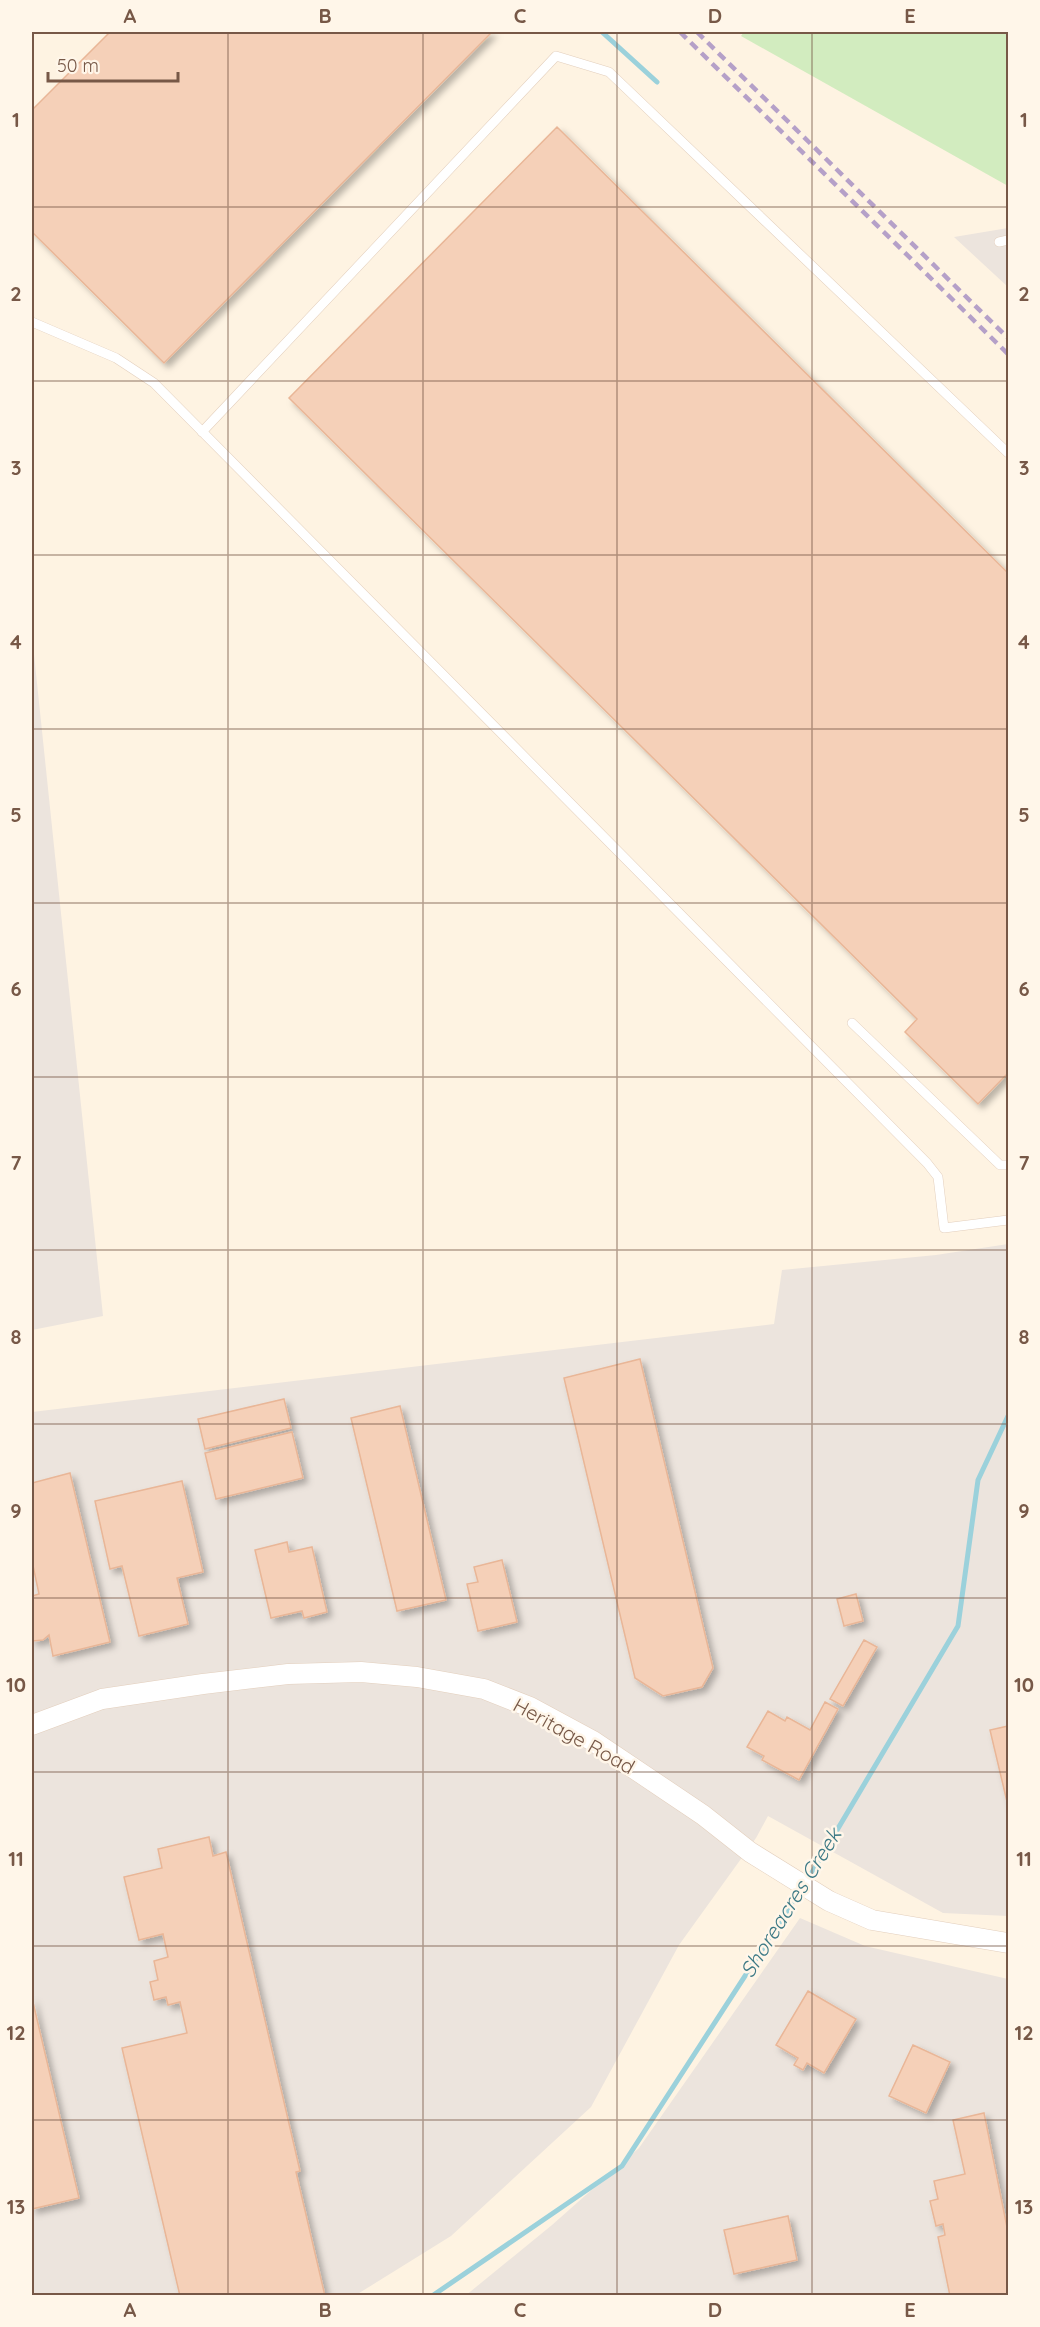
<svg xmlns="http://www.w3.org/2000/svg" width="1040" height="2327" viewBox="0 0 1040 2327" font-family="Quicksand,sans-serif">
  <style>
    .industrial { fill: #ece4dd }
    .green { fill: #d2ecbf }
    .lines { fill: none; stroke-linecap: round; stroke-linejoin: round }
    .stream { stroke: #9bd1db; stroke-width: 5 }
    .building { fill: #f5d0b8; stroke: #e9b697; stroke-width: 1.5; filter: url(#shadow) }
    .service-casing { stroke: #e3cfbd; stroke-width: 10 }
    .minor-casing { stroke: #e3cfbd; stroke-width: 21 }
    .service { stroke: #fff; stroke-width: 9 }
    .minor { stroke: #fff; stroke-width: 20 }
    .rail { stroke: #b5a0c8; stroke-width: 4.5; stroke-dasharray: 9 6; stroke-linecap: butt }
    .grid { fill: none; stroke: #775847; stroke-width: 1.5; stroke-opacity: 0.55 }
    .labels { text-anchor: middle; stroke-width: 5; stroke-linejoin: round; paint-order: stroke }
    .street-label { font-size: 20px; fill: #775847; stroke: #fff6e9 }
    .water-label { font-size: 21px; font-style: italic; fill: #3c7985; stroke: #fff6e9 }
    .neatline { fill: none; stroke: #775847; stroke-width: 2 }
    .grid-label { font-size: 20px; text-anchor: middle; font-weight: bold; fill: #775847 }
  </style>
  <defs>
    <filter id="shadow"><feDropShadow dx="4.5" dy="4.5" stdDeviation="3" flood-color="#0004"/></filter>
  </defs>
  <rect width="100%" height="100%" fill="#fef3e2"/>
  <!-- industrial -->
  <path class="industrial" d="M1008,228V287L954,237Z
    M32,635L103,1316L32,1330Z
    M1008,1244V1916L943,1913L768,1816L756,1838L679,1945L591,2107L451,2236L356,2295H32V1412L774,1324L782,1270L936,1255Z
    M800,1918L865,1946L1008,1979V2295L465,2296L552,2225L639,2148Z"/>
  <!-- green -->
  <path class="green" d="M744,32H1008V186L741,36Z"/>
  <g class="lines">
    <!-- stream -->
    <path class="stream" d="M602,32L657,82
      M432,2296L622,2166L811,1874L958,1626L978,1480L1008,1416"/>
  </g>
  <!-- building -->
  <path class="building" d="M110,32H492L164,363L32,232V110Z
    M557,127L1008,573V1073L978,1104L905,1032L917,1019L289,398Z
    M640,1359L713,1668L702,1687L663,1696L635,1678L564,1378Z
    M284,1399L291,1428L205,1449L198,1419Z
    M400,1406L446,1600L397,1611L351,1418Z
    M292,1432L303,1478L216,1499L205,1453Z
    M70,1473L110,1642L53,1656L49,1635L43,1640L32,1641V1596L39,1594L32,1561V1483Z
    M182,1481L203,1572L177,1578L188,1624L139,1636L122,1566L110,1569L95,1501Z
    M287,1542L289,1552L312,1547L327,1612L304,1618L302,1611L271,1618L255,1550Z
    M502,1560L517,1622L478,1631L467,1584L478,1582L474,1567Z
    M856,1594L863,1621L844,1626L837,1599Z
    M864,1640L877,1647L843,1706L830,1699Z
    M825,1702L838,1709L799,1780L762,1760L764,1756L747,1747L768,1711L785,1721L787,1717L810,1730Z
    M1008,1726V1806L990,1730Z
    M209,1837L213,1856L226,1852L300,2171L296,2172L325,2296H180L122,2048L187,2033L180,2002L168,2005L166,1997L154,2000L150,1982L158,1980L154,1961L168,1957L163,1934L139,1940L124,1877L162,1868L158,1849Z
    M808,1991L856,2019L824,2073L807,2063L803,2070L794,2065L798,2058L776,2045Z
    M32,1998L79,2198L32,2209Z
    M913,2045L950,2062L926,2113L889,2096Z
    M984,2113L1008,2232V2296H950L938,2237L945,2235L943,2224L936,2226L930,2201L938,2199L934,2181L965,2174L953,2120Z
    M788,2216L797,2260L734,2274L724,2230Z"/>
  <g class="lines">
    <defs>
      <path id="service" d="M999,242L1008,240
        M32,322L116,358L154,383L927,1163L938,1177L944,1228L1008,1220
        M202,432L556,56L609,72L1008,453
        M852,1023L1000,1165H1008"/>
      <path id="minor" d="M32,1725L102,1699L203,1684L288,1674L361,1672L417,1677L484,1689L530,1707L593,1741L703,1815L750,1852L829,1901L872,1920L1008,1943"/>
    </defs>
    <!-- service casing -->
    <use href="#service" class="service-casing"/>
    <!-- minor casing -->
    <use href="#minor" class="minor-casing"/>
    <!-- service -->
    <use href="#service" class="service"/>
    <!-- minor -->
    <use href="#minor" class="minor"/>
    <!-- rail -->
    <path class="rail" d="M680,32L1008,354
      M697,32L1008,338"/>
  </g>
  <!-- grid -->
  <path class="grid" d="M228,32V2296M423,32V2296M617,32V2296M812,32V2296M32,207H1008M32,381H1008M32,555H1008M32,729H1008M32,903H1008M32,1077H1008M32,1250H1008M32,1424H1008M32,1598H1008M32,1772H1008M32,1946H1008M32,2120H1008"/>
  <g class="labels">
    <!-- street labels -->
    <g class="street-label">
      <text transform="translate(574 1736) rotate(29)" y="7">Heritage Road</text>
    </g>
    <!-- water labels -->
    <g class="water-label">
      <text transform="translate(791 1903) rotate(-58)" y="7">Shoreacres Creek</text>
    </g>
  </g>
  <!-- border -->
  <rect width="1040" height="2327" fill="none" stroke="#fff6e9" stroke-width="66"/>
  <!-- scale -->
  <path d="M48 72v9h130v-9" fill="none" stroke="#775847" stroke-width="3"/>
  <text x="57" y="72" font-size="18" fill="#775847" stroke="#fff6e9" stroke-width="4.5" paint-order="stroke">50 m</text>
  <rect x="33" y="33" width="974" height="2261" class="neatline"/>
  <g class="grid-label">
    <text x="130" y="23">A</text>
    <text x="325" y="23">B</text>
    <text x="520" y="23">C</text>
    <text x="715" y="23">D</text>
    <text x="910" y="23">E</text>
    <text x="16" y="127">1</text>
    <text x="1024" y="127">1</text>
    <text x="16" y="301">2</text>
    <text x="1024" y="301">2</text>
    <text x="16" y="475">3</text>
    <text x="1024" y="475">3</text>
    <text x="16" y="649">4</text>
    <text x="1024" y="649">4</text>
    <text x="16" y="822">5</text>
    <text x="1024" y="822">5</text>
    <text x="16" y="996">6</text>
    <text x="1024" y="996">6</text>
    <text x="16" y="1170">7</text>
    <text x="1024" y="1170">7</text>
    <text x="16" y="1344">8</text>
    <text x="1024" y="1344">8</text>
    <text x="16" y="1518">9</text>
    <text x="1024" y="1518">9</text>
    <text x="16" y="1692">10</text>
    <text x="1024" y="1692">10</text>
    <text x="16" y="1866">11</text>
    <text x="1024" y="1866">11</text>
    <text x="16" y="2040">12</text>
    <text x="1024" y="2040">12</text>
    <text x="16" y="2214">13</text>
    <text x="1024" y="2214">13</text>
    <text x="130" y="2317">A</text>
    <text x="325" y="2317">B</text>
    <text x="520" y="2317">C</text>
    <text x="715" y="2317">D</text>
    <text x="910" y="2317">E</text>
  </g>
</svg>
